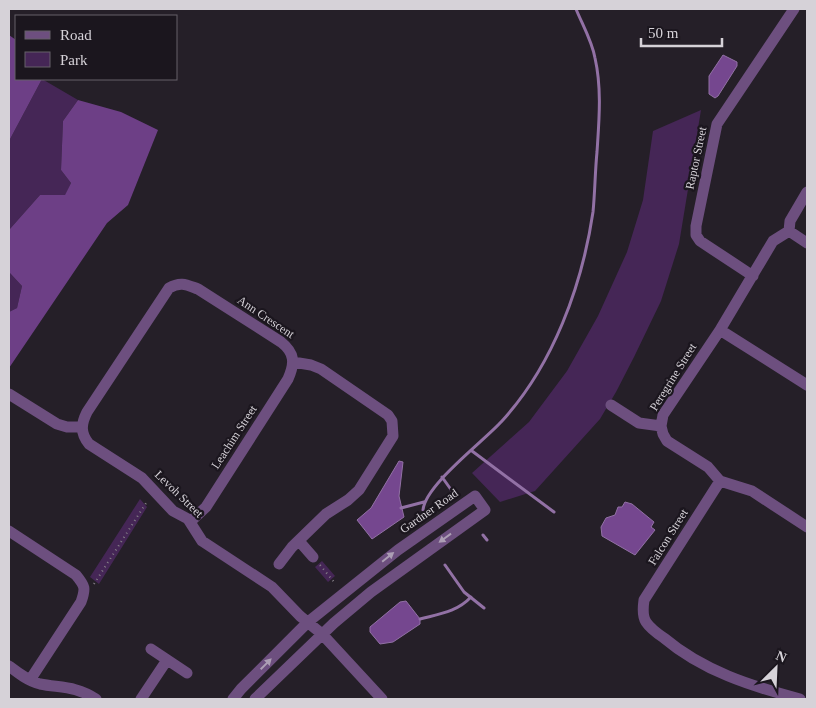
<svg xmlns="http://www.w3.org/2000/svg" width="816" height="708" viewBox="0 0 816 708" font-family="Georgia,serif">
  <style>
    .green { fill: #452656 }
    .forest { fill: #6d3f86 }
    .water { fill: #75478f; stroke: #9271a5 }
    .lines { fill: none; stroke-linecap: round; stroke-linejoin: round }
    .stream { stroke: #9271a5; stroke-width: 3 }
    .path { stroke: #868188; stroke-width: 2; stroke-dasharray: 1 4; stroke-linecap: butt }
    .street { stroke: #6d4f7f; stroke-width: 11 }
    .oneway { fill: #ac9eb4 }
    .labels { text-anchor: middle; stroke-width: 4.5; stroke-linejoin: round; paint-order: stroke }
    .street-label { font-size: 12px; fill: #d6d2d8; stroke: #1b161e }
  </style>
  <rect width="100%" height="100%" fill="#251f28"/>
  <!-- green -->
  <path class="green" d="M42,79L78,100L63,121L61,170L71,183L65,196L40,195L9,230V141Z
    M701,110L679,244L661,301L634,357L616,392L600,419L535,491L500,502L472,473L529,422L567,371L598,316L627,252L643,200L653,131Z
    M9,272L22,286L17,308L9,312Z
    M140,499L147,507L99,584L90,577Z
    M322,561L335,576L328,582L315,567Z"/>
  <!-- forest -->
  <path class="forest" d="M9,35L16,40V79H42L9,141Z
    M78,100L121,112L158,130L128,205L107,223L9,368V312L17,308L22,286L9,272V230L40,195H65L71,183L61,170L63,121Z"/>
  <!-- water -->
  <path class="water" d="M723,55L737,62V66L718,96L715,98L709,94V76Z
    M399,461L403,462L399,496L404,517L372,539L357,520L371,508Z
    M625,502L632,504L654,522L651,527L655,530L635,555L602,536L601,527L606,518L615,515L618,507H622Z
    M406,601L420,619V624L393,642L380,644L370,632V627L400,602Z"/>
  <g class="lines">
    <!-- stream -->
    <path class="stream" d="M472,451L554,512
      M442,477L452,491
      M401,508L424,502
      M423,510C425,485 484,441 502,421C553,365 582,286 593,212C595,192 595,172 597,152C599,121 602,89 595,58C592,41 582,24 576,9
      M483,535L487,540
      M445,565L464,592L484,608
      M420,619C439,614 457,612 471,597"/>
    <!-- path -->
    <path class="path" d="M320,565L334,582
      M94,584L148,500"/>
    <!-- street -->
    <path class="street" d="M807,192L790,221L789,231L773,241L720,330L663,415L661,426L663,434L667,441L708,467L720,481L752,491L807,527
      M789,231L807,243
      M753,276L700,241L696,235V226L717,124L794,9
      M720,330L807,385
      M9,394L57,424L67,427H82
      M611,405L639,423L661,426
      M720,481L644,600C643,607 642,616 646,622C650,628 658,634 664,638C703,671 751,686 800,699
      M190,522L206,507L288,379C295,363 295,353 281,342L198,289C187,285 181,281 169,288L87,412C81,424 80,433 89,444L142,478L173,511L188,519L202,541L272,587L300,616L322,634L382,699
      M9,531L76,575C85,586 86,588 81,602L30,680
      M299,541L313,557
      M279,564L292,547L326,514L348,500L359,490L393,436L392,421L388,415L321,369L311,365L293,362
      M151,649L187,673
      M9,666C18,673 28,681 40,684C61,688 76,686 96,699
      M141,699L167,660
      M233,699L241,689L308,622L398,550L475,496L485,510L371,592L334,623L255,699"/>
  </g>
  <!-- one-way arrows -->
  <defs><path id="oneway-solid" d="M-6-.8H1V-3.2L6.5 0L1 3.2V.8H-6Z" transform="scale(1.25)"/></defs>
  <g class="oneway">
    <use href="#oneway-solid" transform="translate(445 538) rotate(144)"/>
    <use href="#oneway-solid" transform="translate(388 557) rotate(-39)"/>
    <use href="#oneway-solid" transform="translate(266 664) rotate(-45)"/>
  </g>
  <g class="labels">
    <!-- street labels -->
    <g class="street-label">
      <text transform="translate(696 158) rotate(-78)" y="4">Raptor Street</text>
      <text transform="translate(266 317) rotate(34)" y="4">Ann Crescent</text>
      <text transform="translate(673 377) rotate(-58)" y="4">Peregrine Street</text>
      <text transform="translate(234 437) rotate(-57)" y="4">Leachim Street</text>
      <text transform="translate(179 494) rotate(44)" y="4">Levoh Street</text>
      <text transform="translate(429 511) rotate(-35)" y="4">Gardner Road</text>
      <text transform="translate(668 537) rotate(-58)" y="4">Falcon Street</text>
    </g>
  </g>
  <!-- border -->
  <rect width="816" height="708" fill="none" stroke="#d6d2d8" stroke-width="20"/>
  <!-- legend -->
  <rect x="15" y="15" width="162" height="65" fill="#1b161e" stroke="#666168"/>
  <rect x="25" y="31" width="25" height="8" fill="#6d4f7f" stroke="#666168"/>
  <text x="60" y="40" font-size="15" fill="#d6d2d8">Road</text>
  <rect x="25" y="52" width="25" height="15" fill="#452656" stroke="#666168"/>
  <text x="60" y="65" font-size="15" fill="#d6d2d8">Park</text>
  <!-- north arrow -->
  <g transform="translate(776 668) rotate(24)" stroke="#1b161e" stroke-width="4" paint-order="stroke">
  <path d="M0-4L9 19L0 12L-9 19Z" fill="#d6d2d8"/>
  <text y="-8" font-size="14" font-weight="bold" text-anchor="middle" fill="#d6d2d8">N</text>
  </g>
  <!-- scale -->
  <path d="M641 38v8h81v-8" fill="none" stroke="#d6d2d8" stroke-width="2.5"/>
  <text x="648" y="38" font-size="15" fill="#d6d2d8" stroke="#1b161e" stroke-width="4" paint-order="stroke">50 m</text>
</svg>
